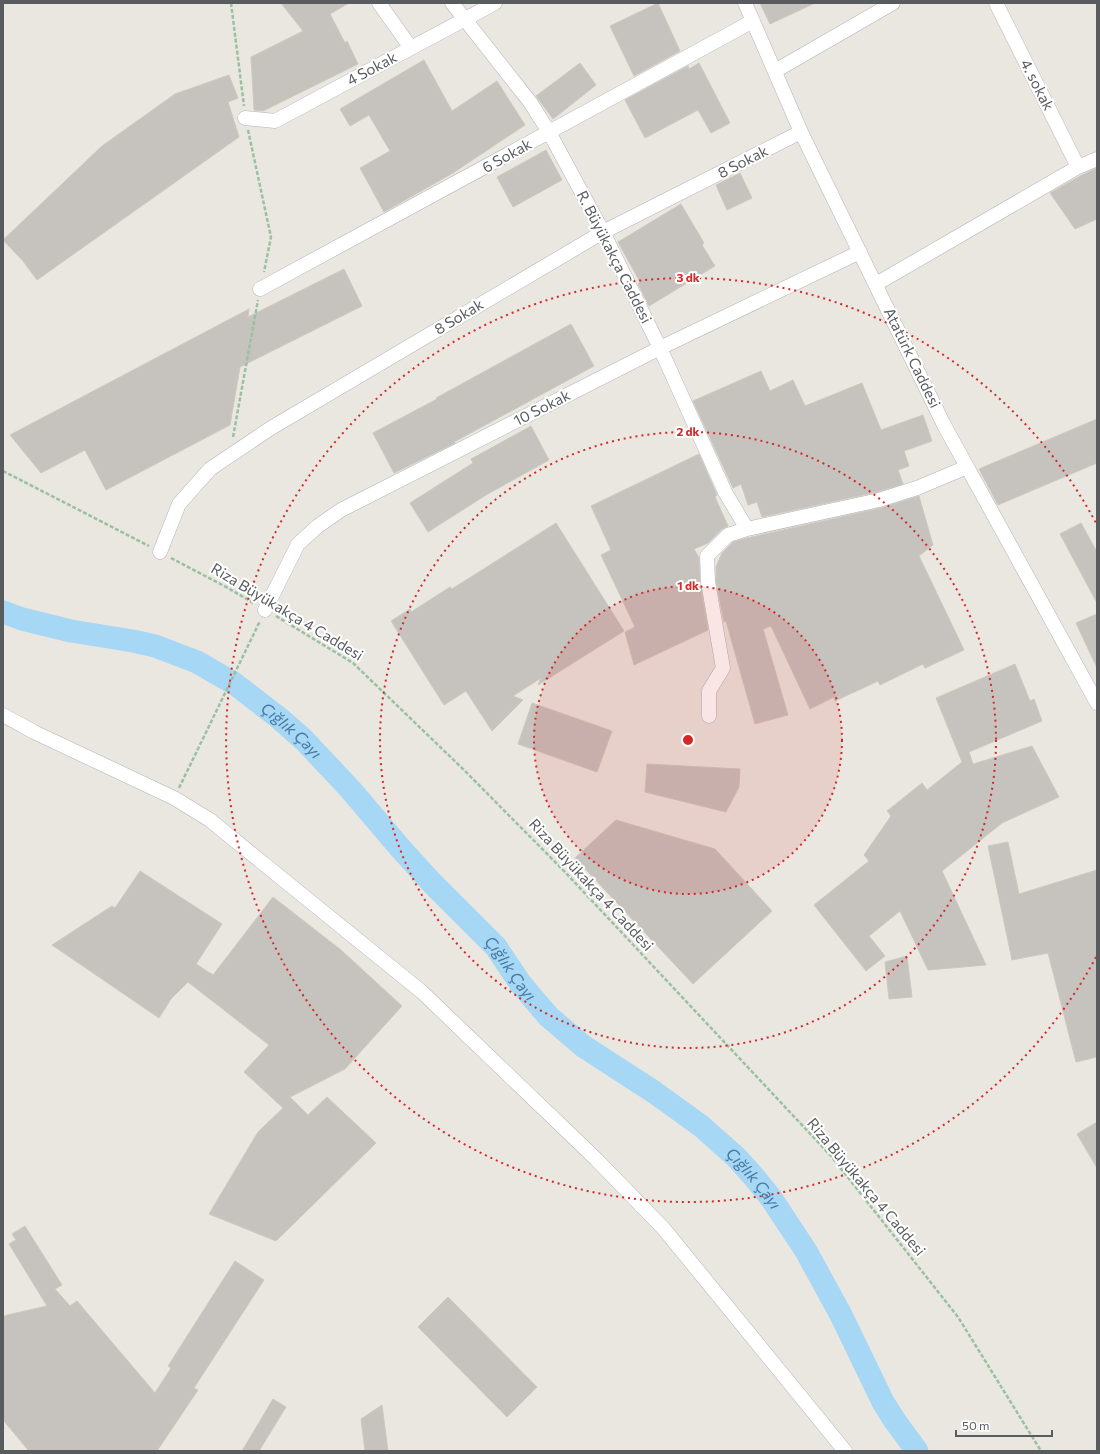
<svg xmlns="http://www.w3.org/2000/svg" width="1100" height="1454" viewBox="0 0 1100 1454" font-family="Commissioner,sans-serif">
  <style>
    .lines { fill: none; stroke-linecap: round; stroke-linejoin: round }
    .river { stroke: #a6d7f5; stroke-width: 23 }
    .building { fill: #c6c2bd; stroke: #cec9bf }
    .minor-casing { stroke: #b1b3b7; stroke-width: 15 }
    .path { stroke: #99c0a1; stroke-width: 2.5; stroke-dasharray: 4 2; stroke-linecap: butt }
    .minor { stroke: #fff; stroke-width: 14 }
    .ring { fill: none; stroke: #d62828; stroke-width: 2; stroke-dasharray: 2 4 }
    .labels { text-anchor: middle; stroke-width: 4; stroke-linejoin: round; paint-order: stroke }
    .street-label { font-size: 15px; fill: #595c5f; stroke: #fff }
    .water-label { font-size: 16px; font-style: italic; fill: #4679a4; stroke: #fff }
    .centre { fill: #d62828; stroke: #fff; stroke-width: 2 }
    .ring-label { font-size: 12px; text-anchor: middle; font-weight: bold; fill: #d62828; stroke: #fff; stroke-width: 4; stroke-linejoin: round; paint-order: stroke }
  </style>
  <rect width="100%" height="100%" fill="#eae7e0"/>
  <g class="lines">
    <!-- river -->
    <path class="river" id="s1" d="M3,612L22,619L71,631L133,641L155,646L197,662L235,684L279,718L304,740L350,789L401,849L432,883L496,947L520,983L548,1016L583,1046L654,1092L701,1126L736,1157L754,1177L771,1198L806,1251L841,1315L883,1402L895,1421L917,1451"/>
  </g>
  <!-- building -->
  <path class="building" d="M281,3H349L330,14L345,43L347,41L358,64L263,111L254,110L251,57L303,31Z
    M658,3L680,51L634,76L610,26Z
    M760,3H815L770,24Z
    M424,60L452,111L497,81L525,125L453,173L384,212L360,168L390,151L369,115L350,126L340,109Z
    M580,63L596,85L553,119L536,96Z
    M699,63L730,123L711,133L698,110L645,138L625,100L688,66L689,69Z
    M229,75L238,98L228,102L239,137L37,280L23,261L3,240L102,146L175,94Z
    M546,150L562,180L513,207L497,177Z
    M1097,168V219L1075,229L1050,193L1082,175Z
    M740,173L752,198L727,210L716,185Z
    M681,204L704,243L702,245L715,266L649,306L638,284L640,282L618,242Z
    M344,269L362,306L240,367L230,425L106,490L85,450L41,473L10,435L249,309L248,317Z
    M571,324L594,366L454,442L455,443L394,473L373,433L437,399L436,398Z
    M761,371L770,391L793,380L805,406L862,383L881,430L923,415L932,441L904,451L909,466L898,470L903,484L877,492L762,517L757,502L748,505L741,484L733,488L693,401Z
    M1097,419V463L998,505L979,469Z
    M531,426L549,460L486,495L428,532L410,503L473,463L471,459Z
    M699,454L717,495L715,497L728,526L722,529L708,543L694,549L699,558L700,583L708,630L634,665L625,632L635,627L601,555L611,550L591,506Z
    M919,496L933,545L919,556L964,650L925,668L923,664L880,685L878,681L835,701L834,697L810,709L771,626L763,629L788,715L755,724L726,621L724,622L716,581V567L722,553L733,542L747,538L881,508Z
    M556,523L624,631L538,685L541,678L513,696L523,700L492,731L466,691L444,705L391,621L410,609L411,612L450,587L452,589Z
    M1081,523L1097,552V603L1060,534Z
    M1097,614V668L1076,623Z
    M1015,664L1030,701L1034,699L1042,721L969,752L973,764L1032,746L1059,797L1002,823L942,871L986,965L928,970L900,911L869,936L885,956L866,971L814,905L869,861L864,855L891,816L887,811L922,783L927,790L962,762L936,698Z
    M532,703L612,731L597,772L518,744Z
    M647,764L740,769L739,787L726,812L645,792Z
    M616,820L715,849L772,911L693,984L575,858Z
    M1008,842L1019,894L1097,870V1057L1076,1062L1048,953L1012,960L988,846Z
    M140,871L222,924L196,964L213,975L273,897L341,950L402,1006L345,1069L290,1097L308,1115L327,1097L376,1143L276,1241L209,1214L258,1132L283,1108L244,1072L269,1045L188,982L171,999L159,1018L52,945L112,906L115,908Z
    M907,956L912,997L889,999L885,962Z
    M1097,1122V1168L1077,1134Z
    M25,1226L62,1285L55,1289L70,1306L77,1301L155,1393L171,1368L168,1366L235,1261L264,1280L194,1388L198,1390L157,1451H29L3,1420V1316L47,1306L9,1244L16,1240L12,1234Z
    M448,1297L537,1387L507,1417L418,1327Z
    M273,1399L286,1407L259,1451H242Z
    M382,1405L388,1451H365L361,1419Z"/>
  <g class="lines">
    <defs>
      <path id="minor" d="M379,3L411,48
        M452,3L530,102L549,132L603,232L660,348L725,492L747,529
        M745,3L801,132L944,425L1097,703
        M996,3L1078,167
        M775,71L893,3
        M245,118L275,121L495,3
        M876,284L1078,167L1097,159
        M260,289L753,21
        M160,552L179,504L210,469L271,428L603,232L801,132
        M265,610L298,544L318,526L341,510L660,348L860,252
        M3,715L34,732L174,798L210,820L227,834L422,992L596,1159L664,1229L845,1451
        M709,716V691L723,668L708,582L707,556L728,535L747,529L879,500L917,488L967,467"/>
    </defs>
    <!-- minor casing -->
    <use href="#minor" class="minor-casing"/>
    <!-- path -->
    <path class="path" d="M231,3L244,106
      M248,130L271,237L264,272
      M233,437L258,300
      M3,471L149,546
      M171,558L228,588L255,604
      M276,616L353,663L463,769L564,871L831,1156L958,1317L1041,1451
      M179,788L260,621"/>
    <!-- minor -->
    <use href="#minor" class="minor"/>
  </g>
  <!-- distance rings -->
  <circle cx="688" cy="740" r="154" fill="#d62828" fill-opacity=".12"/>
  <g class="ring">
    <circle cx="688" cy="740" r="154"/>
    <circle cx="688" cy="740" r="308"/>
    <path d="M1096 957A462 462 0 1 1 1096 523"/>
  </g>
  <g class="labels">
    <!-- street labels -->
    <g class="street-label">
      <text transform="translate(372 69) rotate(-28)" y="5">4 Sokak</text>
      <text transform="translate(1037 85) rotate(63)" y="5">4. sokak</text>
      <text transform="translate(507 156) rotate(-29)" y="5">6 Sokak</text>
      <text transform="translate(743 162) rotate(-27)" y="5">8 Sokak</text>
      <text transform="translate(614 257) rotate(63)" y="5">R. Büyükakça Caddesi</text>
      <text transform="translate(459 317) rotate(-31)" y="5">8 Sokak</text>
      <text transform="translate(912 358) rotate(64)" y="5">Atatürk Caddesi</text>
      <text transform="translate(542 408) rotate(-27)" y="5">10 Sokak</text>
      <text transform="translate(287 612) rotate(31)" y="5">Riza Büyükakça 4 Caddesi</text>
      <text transform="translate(591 885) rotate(47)" y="5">Riza Büyükakça 4 Caddesi</text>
      <text transform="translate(866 1187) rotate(50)" y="5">Riza Büyükakça 4 Caddesi</text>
    </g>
    <!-- water labels -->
    <g class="water-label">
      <text dy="6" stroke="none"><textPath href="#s1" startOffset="318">Çığlık Çayı</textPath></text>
      <text dy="6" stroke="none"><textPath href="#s1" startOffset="642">Çığlık Çayı</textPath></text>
      <text dy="6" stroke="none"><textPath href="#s1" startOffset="966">Çığlık Çayı</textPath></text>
    </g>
  </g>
  <circle cx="688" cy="740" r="6" class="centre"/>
  <g class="ring-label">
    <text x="688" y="282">3 dk</text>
    <text x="688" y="436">2 dk</text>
    <text x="688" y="590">1 dk</text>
  </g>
  <!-- border -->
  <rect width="1100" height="1454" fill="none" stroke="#595c5f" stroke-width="8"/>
  <!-- scale -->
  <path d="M956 1430v6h96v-6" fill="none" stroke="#595c5f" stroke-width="2"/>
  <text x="962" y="1430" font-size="12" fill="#595c5f" stroke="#ffffff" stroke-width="3" paint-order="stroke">50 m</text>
</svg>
